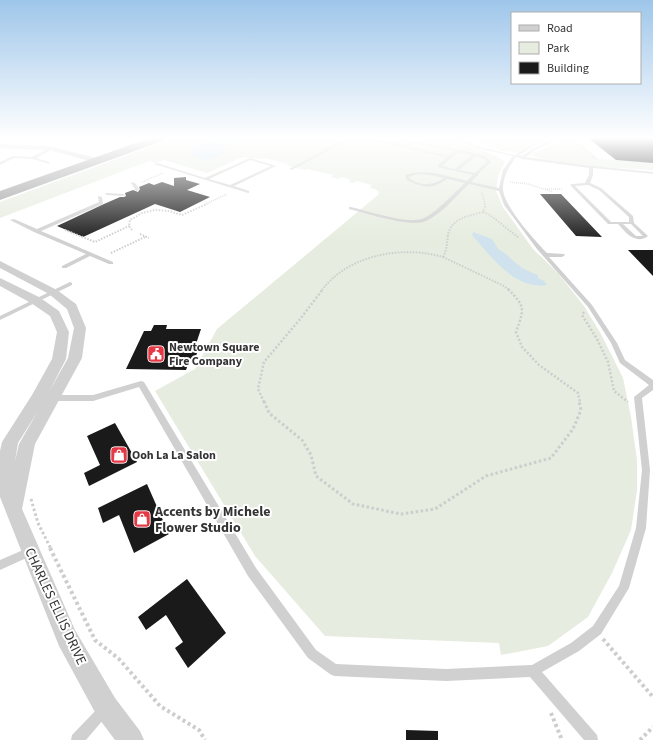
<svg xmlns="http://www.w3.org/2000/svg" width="653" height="740" viewBox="0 0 653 740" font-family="'Source Sans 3',sans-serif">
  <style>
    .green { fill: #e6ecdf }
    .water { fill: #cfe2ee }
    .building { fill: #1a1a1a }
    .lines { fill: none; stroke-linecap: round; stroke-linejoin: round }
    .path-far4 { stroke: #cdcdcd; stroke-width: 1.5; stroke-dasharray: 1 1; stroke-linecap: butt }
    .path-far3 { stroke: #cdcdcd; stroke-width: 2; stroke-dasharray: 1.5 1.5; stroke-linecap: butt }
    .path-far2 { stroke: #cdcdcd; stroke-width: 2.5; stroke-dasharray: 2 2; stroke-linecap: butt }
    .path-far1 { stroke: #cdcdcd; stroke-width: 3; stroke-dasharray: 2.5 2.5; stroke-linecap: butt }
    .path { stroke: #cdcdcd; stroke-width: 4; stroke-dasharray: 3 3; stroke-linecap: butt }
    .lane { fill: #d0d0d0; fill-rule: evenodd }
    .street { fill: #d0d0d0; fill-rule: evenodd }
    .highway { fill: #9a9a9a; fill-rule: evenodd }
    .labels { text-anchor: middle; stroke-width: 4; stroke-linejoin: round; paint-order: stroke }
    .poi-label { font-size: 12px; font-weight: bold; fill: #333; stroke: #fff; text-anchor: start }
    .near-poi-label { font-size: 14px; font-weight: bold; fill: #333; stroke: #fff; text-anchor: start }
    .near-street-label { font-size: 14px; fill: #333; stroke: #fff }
  </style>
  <rect width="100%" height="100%" fill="#fff"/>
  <!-- green -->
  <path class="green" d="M174,138H449C463,146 497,153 505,162L498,176L496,191L503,207L533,249L558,273L584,306L601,334L623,378L631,417L637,460V490L631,530L612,573L588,617L548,646L501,655L499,643L325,636L255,556L155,391L195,369L217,329L378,195L379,192L375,189L370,188L372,185L357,181L354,183L348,182L351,180L342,177L339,179L331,177L333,175L307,169L304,170L286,165L289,164L265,158L261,159L243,157L207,173L164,160L156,163L149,161L0,218V202Z
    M469,138H544L517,153L500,150Z
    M561,138H574L599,159L650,162L653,164V170C634,169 541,165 531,154L557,143Z"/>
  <!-- water -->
  <path class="water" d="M218,138H240L221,147L228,153C214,159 201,165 189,152L196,147Z
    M473,232L492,239L499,250C507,253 510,259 517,264C523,269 530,272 538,275V278L544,281L547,285C514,290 491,256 472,235Z"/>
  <!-- building -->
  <path class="building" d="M588,138H653V163L616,160Z
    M186,177V180L200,184L187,190L210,197L180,212L155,204L83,237L57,226L104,204L120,197H124L126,196L125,193L133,190L138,192L140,189L139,187L149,183L154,185L162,182L174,186V178Z
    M540,194H561L602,237L576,236Z
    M628,250H653V276Z
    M154,325H167L166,329H201L196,344H200L195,359H190L186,370L126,369L144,331H151Z
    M115,423L137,462L89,486L84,473L100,465L87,436Z
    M147,484L169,534L134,553L119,515L103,523L98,508Z
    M187,579L226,633L188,668L175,648L183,642L166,615L146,630L138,617Z
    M406,730L438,731V740H406Z"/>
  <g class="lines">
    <!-- path-far4 -->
    <path class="path-far4" d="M571,138L597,160
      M142,182L163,173
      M510,182L528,184L553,192
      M543,189H562
      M482,193L485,205
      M204,205L227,194"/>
    <!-- path-far3 -->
    <path class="path-far3" d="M483,212L490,215L519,238
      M65,230L95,242L129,226
      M132,230L129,226L130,220L142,213L155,210L169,211L182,215L207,204
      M140,234L149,238
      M111,253L145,237
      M443,257L504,286L509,290
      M443,257C447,250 447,243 448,235C451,218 469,216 483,212L485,207V204
      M322,290C348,255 402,245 443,257"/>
    <!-- path-far2 -->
    <path class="path-far2" d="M508,289C526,307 524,309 516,332L522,347L539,365L578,393L580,402
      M584,312L582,315L597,339L608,362L614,391L628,402
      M264,402L258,389L264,362L301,318L323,289"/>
    <!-- path-far1 -->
    <path class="path-far1" d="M264,401L269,413L302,440L311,455L316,476L353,504L401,514L435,509L486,476L551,458L573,429L581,410L579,401
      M31,499L38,523L51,549"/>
    <!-- path -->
    <path class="path" d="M50,548L95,640L119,659L160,706L199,730L205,740
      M603,639L653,697
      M551,713L562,740
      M640,740L653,727"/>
    <!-- lane -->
    <path class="lane" d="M347,138H351L292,170L289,169Z
      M363,138H371L406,146L418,138H422L418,142L479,154L486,157L491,162L478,174V176H477L471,182L499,188L503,170L513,156L476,148L454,138C462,138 470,144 477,146C490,150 502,152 515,155L543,138H547L519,155L522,156C532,149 548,138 559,138L534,151L526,157L584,165L653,172V174L593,168V175L590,183L601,188L633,216L634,223L648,236C636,245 626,233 618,224H608L571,186L570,185L572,184L585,183L589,175V168L522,159L516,157C509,167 503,176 503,189C503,205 535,241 547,253L564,254L565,255L562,257H549L592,305L617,343L625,360L653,380V390L642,398L650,470L646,528L629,588L601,634L579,651L542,672L597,735L598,740H584L530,677L446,681L334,676L330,674L308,658L248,576L139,387L93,401H52L49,400L48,398L49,396L52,395H93L141,381L144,382L256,568L316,650L336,664L446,669L532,665L571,643L593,626L619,586L636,528L642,470L634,397L649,385L620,363L611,343L588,307L537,249L504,205L499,191L469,184C456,196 443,213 426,221C411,228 366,213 349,209V207H351C368,211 405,224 422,219C434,215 455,192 465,183L447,179C432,190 423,188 407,180L405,175C426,168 446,176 467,181L473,175L438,167V165L447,157ZM415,143L455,151L449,156L409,147ZM458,152L472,155L455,169L442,166ZM475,156L484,159L487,162L475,173L459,170ZM418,174L430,175L444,178C432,186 419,187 408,177ZM588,185L599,190L629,217V222H611L575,186ZM623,224H631L643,236H636Z
      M50,148L53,149L36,158L49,162V164L33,159L14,158L0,165V162L13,156L32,157Z
      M250,158L276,166L234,186L249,191V193H248L154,164L157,163L205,178ZM250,160L271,166L230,185L209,179Z
      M132,182L135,183L139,189L137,191L134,190L135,189L131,183Z
      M106,193L123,194L125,195L123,196L107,195L105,194Z
      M98,196L102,197L103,204L41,231L113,262V264H109L90,256L66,268H62V266L86,254L34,232L10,220L14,219L37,229L99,202Z
      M70,282L72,283V285L0,320V316Z
      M30,547L33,549L35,552L33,555L0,570V560Z
      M104,704L108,706L110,710L108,714L86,740H71L72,735L100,706Z"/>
    <!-- street -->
    <path class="street" d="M0,144L49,146L100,159L101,161L97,163L49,150L0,148Z
      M0,261L57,290L76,304L86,328L82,358L35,444L22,509L75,630L115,698L140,731L144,740H115L97,716L59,646L0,497V451L2,442L32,395L52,359L57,332L50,316L31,303L0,286V278L39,297L59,311L69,332L66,359L49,392L68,358L74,328L67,309L49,294L0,268ZM38,411L19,444L15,461L18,443Z"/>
    <!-- highway -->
    <path class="highway" d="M150,138H166L165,140L0,200V191Z"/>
  </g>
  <!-- sky -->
  <linearGradient id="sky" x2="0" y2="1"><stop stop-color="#9ec6ea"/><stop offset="0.57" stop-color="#fff"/><stop offset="1" stop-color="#fff" stop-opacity="0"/></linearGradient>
  <rect width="653" height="242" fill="url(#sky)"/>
  <!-- icons -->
  <defs>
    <symbol id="civic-square" viewBox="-11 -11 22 22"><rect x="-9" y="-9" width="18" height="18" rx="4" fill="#e63946" stroke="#fff"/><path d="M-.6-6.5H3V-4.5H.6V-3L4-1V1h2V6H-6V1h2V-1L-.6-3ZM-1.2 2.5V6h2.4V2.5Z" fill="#fff"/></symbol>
    <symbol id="shop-square" viewBox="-11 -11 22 22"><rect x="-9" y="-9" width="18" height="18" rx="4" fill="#e63946" stroke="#fff"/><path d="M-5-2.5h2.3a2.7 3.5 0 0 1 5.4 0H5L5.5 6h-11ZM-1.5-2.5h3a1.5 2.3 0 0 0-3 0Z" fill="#fff"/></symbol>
  </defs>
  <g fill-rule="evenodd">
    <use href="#civic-square" x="146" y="344" width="20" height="20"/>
    <use href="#shop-square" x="109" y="445" width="20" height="20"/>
    <use href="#shop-square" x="132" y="509" width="20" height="20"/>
  </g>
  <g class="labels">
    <!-- poi labels -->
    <g class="poi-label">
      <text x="169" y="351">Newtown Square<tspan x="169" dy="14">Fire Company</tspan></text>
      <text x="132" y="459">Ooh La La Salon</text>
    </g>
    <!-- near-poi labels -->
    <g class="near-poi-label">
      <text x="155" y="516">Accents by Michele<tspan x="155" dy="16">Flower Studio</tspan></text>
    </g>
    <!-- near-street labels -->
    <g class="near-street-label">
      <text transform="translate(56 606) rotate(65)" y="5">CHARLES ELLIS DRIVE</text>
    </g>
  </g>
  <!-- legend -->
  <rect x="511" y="12" width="130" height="72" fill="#ffffff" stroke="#adadad"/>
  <rect x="519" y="25" width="20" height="6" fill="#d0d0d0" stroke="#adadad"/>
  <text x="547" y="32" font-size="12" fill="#333333">Road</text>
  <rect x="519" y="42" width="20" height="12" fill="#e6ecdf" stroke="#adadad"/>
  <text x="547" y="52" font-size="12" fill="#333333">Park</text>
  <rect x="519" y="62" width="20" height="12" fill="#1a1a1a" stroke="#adadad"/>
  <text x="547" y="72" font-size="12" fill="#333333">Building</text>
</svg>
